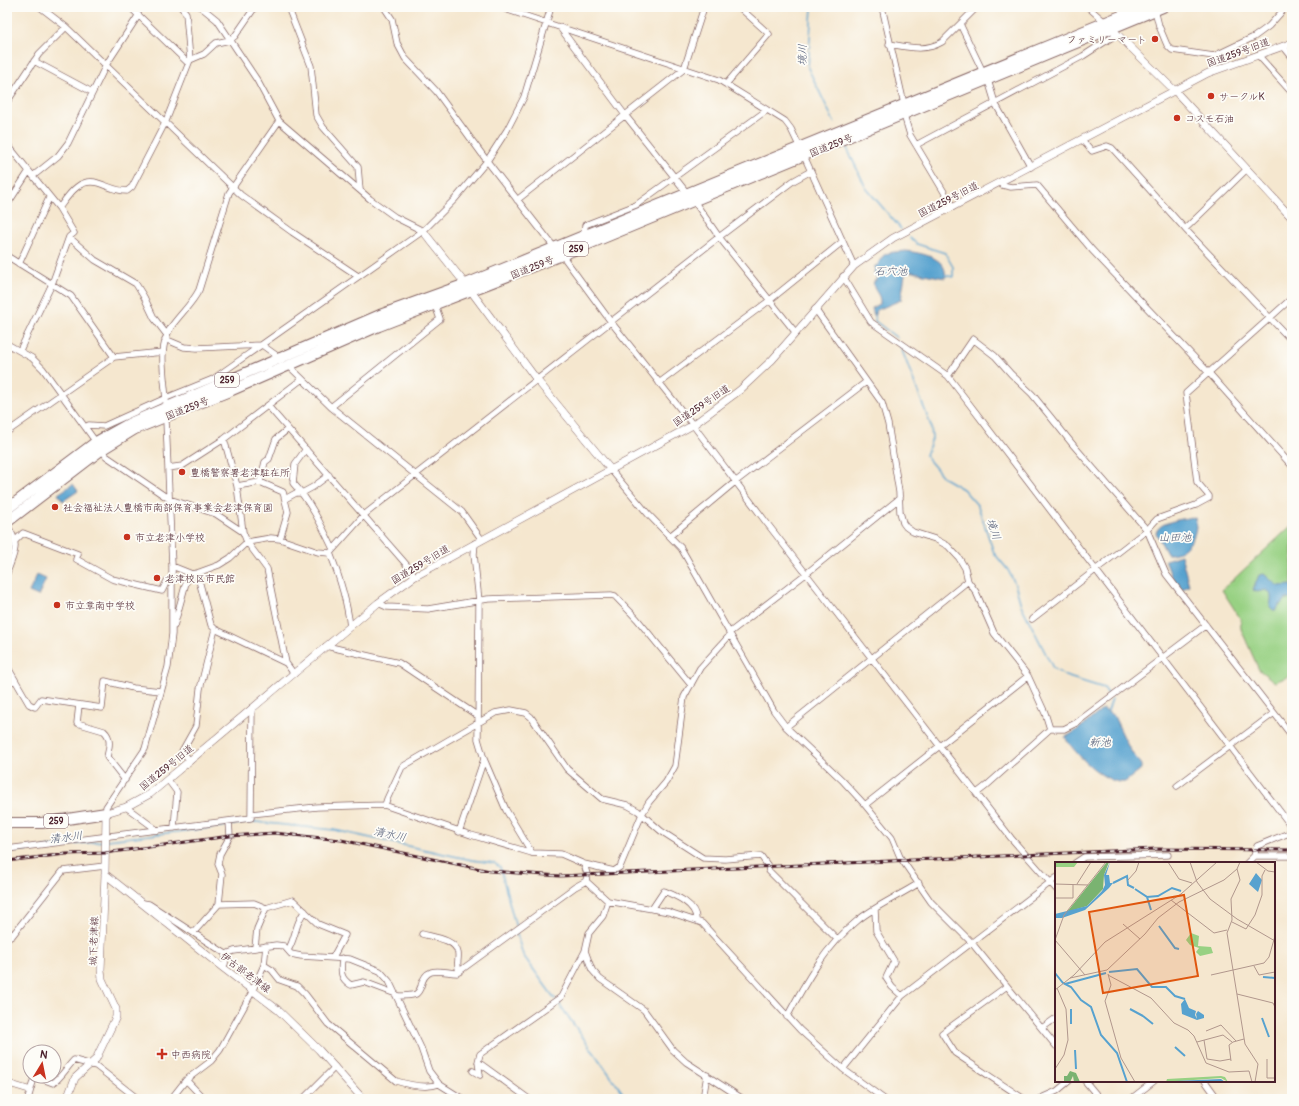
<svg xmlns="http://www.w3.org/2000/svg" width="1299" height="1106" viewBox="0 0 1299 1106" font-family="Pangolin,'Klee One',sans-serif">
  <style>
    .green { fill: #98d183; stroke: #717857 }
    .water { fill: #57a2cf; stroke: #50607d }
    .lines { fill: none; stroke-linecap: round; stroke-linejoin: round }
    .stream { stroke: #57a2cf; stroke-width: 1.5 }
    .street-casing { stroke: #866564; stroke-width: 7 }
    .secondary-casing { stroke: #866564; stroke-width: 8 }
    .highway-casing { stroke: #866564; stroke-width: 12 }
    .street { stroke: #fff; stroke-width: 5.5 }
    .secondary { stroke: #fff; stroke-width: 7 }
    .highway { stroke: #fff; stroke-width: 10 }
    .rail-casing { stroke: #4a1f2b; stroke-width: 3 }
    .rail { stroke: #fdfcf7; stroke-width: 1.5; stroke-dasharray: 4.5; stroke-linecap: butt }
    .poi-dot { fill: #c8321e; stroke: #fdfcf7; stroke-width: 1.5 }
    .labels { text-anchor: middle; stroke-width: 3.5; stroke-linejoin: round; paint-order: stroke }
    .shield { fill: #fdfcf7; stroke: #806168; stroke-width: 1 }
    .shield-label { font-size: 9px; font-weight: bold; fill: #4a1f2b }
    .poi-label { font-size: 10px; fill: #4a1f2b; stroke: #fdfcf7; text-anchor: start }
    .street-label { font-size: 10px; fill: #4a1f2b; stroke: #fdfcf7 }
    .water-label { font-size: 11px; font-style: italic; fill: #505a75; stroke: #fdfcf7 }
    .inset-river { fill: none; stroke: #57a2cf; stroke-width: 2 }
    .inset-road { fill: none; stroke: #b1978d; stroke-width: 1 }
    .view { fill: #e0560e; fill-opacity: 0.15; stroke: #e0560e; stroke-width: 2 }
    .inset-edge { fill: none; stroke: #4a1f2b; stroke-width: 2 }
  </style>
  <rect width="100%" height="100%" fill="#fdfcf7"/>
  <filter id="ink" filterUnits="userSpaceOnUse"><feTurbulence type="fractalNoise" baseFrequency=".025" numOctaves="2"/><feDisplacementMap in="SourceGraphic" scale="8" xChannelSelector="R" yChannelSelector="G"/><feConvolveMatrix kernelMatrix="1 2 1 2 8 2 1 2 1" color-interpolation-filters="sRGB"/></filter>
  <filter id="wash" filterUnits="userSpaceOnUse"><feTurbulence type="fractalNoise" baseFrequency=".012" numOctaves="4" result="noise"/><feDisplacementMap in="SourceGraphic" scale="16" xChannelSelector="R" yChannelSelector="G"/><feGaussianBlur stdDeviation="0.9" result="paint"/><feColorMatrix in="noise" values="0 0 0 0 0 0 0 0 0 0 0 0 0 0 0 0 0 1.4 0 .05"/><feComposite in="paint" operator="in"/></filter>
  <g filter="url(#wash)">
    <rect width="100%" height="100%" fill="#f5e7cf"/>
    <!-- green -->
    <path class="green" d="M1292,525V675L1275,682L1259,670L1241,629L1240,618L1222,590Z"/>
    <!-- water -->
    <path class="water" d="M906,251C920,253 949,257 945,278L908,271L905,275L901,300L877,310L874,316L872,308L880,303C881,293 871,290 874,281L878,279L874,275L875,266L878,265C883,250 891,253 906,251Z
      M73,484L78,491L63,501L58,494Z
      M1191,517L1195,518C1200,535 1185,556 1167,554L1156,533C1159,521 1181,520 1191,517Z
      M1181,555L1189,585L1182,590L1171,576L1165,560Z
      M1264,574L1278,586L1292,585V599H1285L1276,610H1273L1270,607C1271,600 1273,593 1266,590L1257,592L1253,590L1259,575Z
      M37,575L46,579L38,596L29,592Z
      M1103,709L1114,716L1129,748L1141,765V769L1125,782C1105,785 1074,753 1065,737C1075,733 1092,718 1103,709Z"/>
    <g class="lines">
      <!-- stream -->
      <path class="stream" d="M812,7L808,68L834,122
        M846,146L866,188L901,229
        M910,238L917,244L945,253L953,267V277L944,275
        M874,315L875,321L897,338
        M900,345L931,426L932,439L926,455L928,459L944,478L963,489L978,506L994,553L1008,570L1015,584L1021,605L1053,668L1065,676L1104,688L1109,695
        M1108,711L1112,699
        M230,825L256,822L334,830L472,860L494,863L500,867L516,928
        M107,840L227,826
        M7,852L104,841
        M516,932L523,955L555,999
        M557,1001L627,1099"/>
    </g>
  </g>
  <g filter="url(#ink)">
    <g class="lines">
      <defs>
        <path id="street" d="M40,7L66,27L241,195L292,232L358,276
          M130,7L188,63
          M201,7L217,20L257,80L279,121L370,199L395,217L423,231
          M288,7L311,66L316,115L323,127L358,167L360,190
          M384,7L392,19L397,43L405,58L436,91L487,161L554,247
          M499,7L719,80L785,121L791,129L804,156L854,266
          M882,7L904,104
          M1088,7L1106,23
          M1155,10L1159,26L1167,45L1172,50L1214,56L1254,37L1269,26L1286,7
          M960,24L983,72
          M561,29L625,115L687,193
          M889,44C908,47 925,52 942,42L977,7
          M1283,46L1292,57
          M1258,55L1292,93
          M190,60L204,54L216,43L230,40L235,36L255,7
          M34,61L92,92
          M988,80L995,103L1031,167
          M727,83L769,34L739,7
          M7,102L39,54L66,27
          M904,115L910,135L953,207
          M1082,140L1092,151L1107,146L1112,148L1185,229L1292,341
          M7,144L59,208L74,233L69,237L52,284L20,350
          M916,145L1083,56L1117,34
          M33,176L58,156L68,143L106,65L138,16
          M1002,182V185L1011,187L1037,185L1092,250L1209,373L1292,466
          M517,200L684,69L704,7
          M694,201L719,237L796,333
          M7,205L29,171
          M59,208C68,196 79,177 98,183C108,186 116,191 127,191L132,187L166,121L190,60L186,13L181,7
          M1185,229L1247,169
          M584,235L585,225L636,205L767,110
          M69,237L95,260L136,284L144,297L154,318L167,335
          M562,255L611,322L693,425L766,522L1011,838L1056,889
          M7,256L71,296L114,357
          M19,264L49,198
          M843,276L871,322L948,376L1288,822L1291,828L1289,833L1257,846L1254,856L1247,863
          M815,309L882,403L888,424L899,492L900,512L903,523L906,527L913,532L935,539L948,546L959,558L965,568L968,581L976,592L994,633L1028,676L1045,713L1050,729
          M165,339L184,347L197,348L262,345L280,358
          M7,344L32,358L43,369L106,456L169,499L216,514L243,532L247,542L267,569L286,663L294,674
          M287,364L331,407L462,512L482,540
          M948,376L973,339L995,356L1011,374L1032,394L1074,446L1147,530L1166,574L1292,736
          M659,383L770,300L842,242
          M166,402C165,377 157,349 171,327C180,314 192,304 199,290L229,193L279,121
          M268,406L412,571L414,577
          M331,407L440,319L435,305
          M85,427L89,425L104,426L166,398L213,379L423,231L455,199L487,161L507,130L524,97L551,7
          M7,432L114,357L163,352
          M224,439L237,486L243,532
          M306,449L295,464L293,483C310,501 322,526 333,549
          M168,468L182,466L224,439L302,379
          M611,470L648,514L681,548L774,711L786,727L842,780L865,805L892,838L900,857L931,902L971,942L1056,1046
          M260,482L265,462L269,459L276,439L288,429
          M237,486L260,482L283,492L288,512L280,539
          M285,499L296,493H302L313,487L329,475
          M7,526C21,544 14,553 7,573
          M670,536L735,482L866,382
          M16,540L23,533L78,554L76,559L112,579L162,591L167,581L172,580
          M475,543L474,554L479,601L478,739L484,759L506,810L532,853
          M330,553C340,578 347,600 350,627
          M172,566L192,574L197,573L219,565L230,558L247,542L271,538L280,539L318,552L330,553L364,515L719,237L793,181L811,171
          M197,573L211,625L215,629L286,663
          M378,603L387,607L428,609L488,599L611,595L615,596L637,619L691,685
          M1032,619L1147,530L1157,519L1196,505L1209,498V496L1197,482L1186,393L1292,298
          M174,626L187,579L192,574
          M729,633L807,573L900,498
          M326,646L399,663L478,716
          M7,666L29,704L35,707L41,699L102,708L105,681L133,688L161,691
          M7,684L15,680
          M79,705L77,723L104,731C112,738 109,748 107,757L125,780
          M786,727L968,581
          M190,761L182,751L196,726L200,689L215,629
          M168,780L177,792L174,828
          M1177,786L1274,713
          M977,793L986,786L1050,729H1064L1076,723L1206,625
          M385,805L387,799L402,767L495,713L511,710L526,713L531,717L567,769L602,799L627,805L638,811L661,831L703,858L725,859L761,856L768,866L769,871L837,939
          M865,805L1028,676
          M126,807L157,830
          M106,813V807L145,749L168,667L172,634V566L166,420
          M251,814L317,807L384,805L471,835L532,853L561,854L584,864L614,871L620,867L642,814L649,802L666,782L675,766L684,697L700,668L730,635
          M459,832L484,759
          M7,849L251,818L252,708
          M1254,856H1292
          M1075,863L1084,857L1168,855
          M584,864L587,874L586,881
          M586,881L608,901L669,912L702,923L800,1030L843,1069L884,1099
          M143,903L149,904L226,954
          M219,904L222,874L218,864L220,854L230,836L229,821
          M266,908L293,900L318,924L345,935L333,957
          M652,909L664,891C676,896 696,904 696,919
          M875,910L876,931L894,961L886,978L892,987L902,996
          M7,929L12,936
          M194,932L219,904L254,903L266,908L257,929L255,947
          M422,934C432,937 456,939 458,953C459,960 456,963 459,972
          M7,939L12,936L63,871L105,866
          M288,950C296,938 295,922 305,911
          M585,951L592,970L600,979L644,1010L673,1050L686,1062L743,1099
          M226,954L234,951L276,945L284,946L291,954L301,956L350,959L380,971L389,981L421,1048L429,1071L439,1084L463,1099
          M342,958C341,970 339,978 351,985L364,982L396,994
          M264,965L272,970L280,980L297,986L305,994L328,1024L396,1081C409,1085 426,1089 439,1084
          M222,967L225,964L226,954
          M1007,986L942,1033L955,1053L1024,1099
          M397,996C402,996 411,996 416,994C419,992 420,989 421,986C426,965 440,972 457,973L575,887L586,881
          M787,1017C806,981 825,947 857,921C875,906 899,896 919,883
          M1042,1028L1056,1018
          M478,1062L529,1099
          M843,1069L902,996L1056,878
          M473,1071L480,1075L478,1062L480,1054L561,997L585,951L589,933L603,916L608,901
          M186,1080L204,1099
          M1085,1081L1100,1099
          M1205,1081L1218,1099
          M7,1083L30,1090
          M28,1099L34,1078L37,1077L53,1083C59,1080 68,1066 74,1060L96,1066L138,1099
          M171,1099L186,1080L211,1061L220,1050L251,994L264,965L266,946
          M303,1099L335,1067
          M703,1099L707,1075
          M1039,1099L1057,1091L1069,1081
          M1131,1099L1154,1081"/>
        <path id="secondary" d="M1111,28L1175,91L1292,218
          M423,231L471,291L537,380L611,470
          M105,874L222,967L278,1010L319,1050L363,1099
          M67,1099L75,1078L96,1059L116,1017V1009L102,979L101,970L105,874L106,813L126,807L150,794L378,603L414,577L693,425L740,390L772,360L854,266L893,238L1208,73L1292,43"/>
        <path id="highway" d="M7,509L96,442L130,423L380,315L466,284L1143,7
          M7,522L101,450L135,429L232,390L379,326L562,255L1163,7
          M7,823H42L106,813"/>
      </defs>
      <!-- street casing -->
      <use href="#street" class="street-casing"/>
      <!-- secondary casing -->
      <use href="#secondary" class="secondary-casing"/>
      <!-- highway casing -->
      <use href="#highway" class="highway-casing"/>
      <!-- street -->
      <use href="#street" class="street"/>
      <!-- secondary -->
      <use href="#secondary" class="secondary"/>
      <!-- highway -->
      <use href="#highway" class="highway"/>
      <defs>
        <path id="rail" d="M7,861L66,854L105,853L230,836L274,833L341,840L490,871L560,876L1155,849L1292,850"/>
      </defs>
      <!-- rail casing -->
      <use href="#rail" class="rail-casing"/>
      <!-- rail -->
      <use href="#rail" class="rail"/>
    </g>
  </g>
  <!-- markers -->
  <g class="poi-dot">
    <circle cx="1155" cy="39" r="4"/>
    <circle cx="1211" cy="96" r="4"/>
    <circle cx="1177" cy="118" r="4"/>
    <circle cx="182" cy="472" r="4"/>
    <circle cx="55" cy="507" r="4"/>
    <circle cx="127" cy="537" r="4"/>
    <circle cx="157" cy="578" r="4"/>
    <circle cx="57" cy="605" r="4"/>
    <path d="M160 1048h4v4h4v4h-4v4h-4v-4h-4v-4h4z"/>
  </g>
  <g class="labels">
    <!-- shield labels -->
    <g class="shield">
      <rect x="564" y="242" width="24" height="14" rx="3"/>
      <rect x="215" y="373" width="24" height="14" rx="3"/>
      <rect x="44" y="814" width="24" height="14" rx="3"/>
    </g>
    <g class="shield-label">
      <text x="576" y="252">259</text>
      <text x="227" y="383">259</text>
      <text x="56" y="824">259</text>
    </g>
    <!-- poi labels -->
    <g class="poi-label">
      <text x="1147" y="43" text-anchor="end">ファミリーマート</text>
      <text x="1219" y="100">サークルK</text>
      <text x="1185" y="122">コスモ石油</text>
      <text x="190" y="476">豊橋警察署老津駐在所</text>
      <text x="63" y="511">社会福祉法人豊橋市南部保育事業会老津保育園</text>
      <text x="135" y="541">市立老津小学校</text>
      <text x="165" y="582">老津校区市民館</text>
      <text x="65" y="609">市立章南中学校</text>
      <text x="171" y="1058">中西病院</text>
    </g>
    <!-- street labels -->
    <g class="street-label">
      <text transform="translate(1238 52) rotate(-20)" y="4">国道259号旧道</text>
      <text transform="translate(831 145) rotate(-22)" y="4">国道259号</text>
      <text transform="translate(948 199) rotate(-27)" y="4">国道259号旧道</text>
      <text transform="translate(532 267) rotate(-22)" y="4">国道259号</text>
      <text transform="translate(701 405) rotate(-34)" y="4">国道259号旧道</text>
      <text transform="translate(187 408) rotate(-22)" y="4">国道259号</text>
      <text transform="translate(420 564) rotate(-31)" y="4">国道259号旧道</text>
      <text transform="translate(166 767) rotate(-39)" y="4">国道259号旧道</text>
      <text transform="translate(93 941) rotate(-88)" y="4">城下老津線</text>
      <text transform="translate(246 972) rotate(37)" y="4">伊古部老津線</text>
    </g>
    <!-- water labels -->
    <g class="water-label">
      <text transform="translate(802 55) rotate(-89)" y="4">境川</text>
      <text x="891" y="275">石穴池</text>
      <text transform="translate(994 529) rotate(72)" y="4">境川</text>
      <text x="1175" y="541">山田池</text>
      <text x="1100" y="746">新池</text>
      <text transform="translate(390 834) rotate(12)" y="4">清水川</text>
      <text transform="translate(66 837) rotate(-7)" y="4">清水川</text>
    </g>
  </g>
  <!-- overview -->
  <g transform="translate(1055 862)">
    <rect width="220" height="220" fill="#f5e7cf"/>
    <path d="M23,0L19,5H0V1ZM136,71L144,74L143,84L156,85L158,91L145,94L141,90L144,86L135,83L131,78ZM166,214L170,215L173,220L166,216L111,220L112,217Z" fill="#98d183"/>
    <path d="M52,0H54L49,13L48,27L32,44L12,50ZM15,209L21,211L25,220H19L18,214L15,220H9V214H12Z" fill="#7ab371"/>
    <path d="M55,0L51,13H54L55,21H58L54,26L30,48L7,56H0V52L32,44L47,29L50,23L49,13ZM201,11L207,18L203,30L194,22ZM130,137L134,146L141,149L140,153L142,157L141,152L143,149L149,153V156L142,158L127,152L126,142ZM166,217L170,220H118L120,219Z" fill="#57a2cf"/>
    <path class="inset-river" d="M58,21L72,14L73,23L79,26M80,27L92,35L96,48M92,35L103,34L117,26L126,29M104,64L120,86L124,87M54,110L82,107L97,125H111L120,134L130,137M0,111L8,121L16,125L26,138L36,145L46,173L62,191L72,220M208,115L220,116M10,122L51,111M16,147V162M75,147L88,154M88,154L98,162M207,156L214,175M120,185L130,194M20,188L21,207"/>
    <path class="inset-road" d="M113,0L124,17L137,21M135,0L142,20L155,37L182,57L220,79M185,0L182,7L185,18L176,37L177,58L172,71L190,182L203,202L200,220M201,0L213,9L220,10M73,18L81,9L84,0M0,22L33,23M22,22L36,0M0,36H18V22M116,38L159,71L172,68M177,60L191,67L200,53L207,33V14L210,8M68,62L85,77M0,78L30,113M0,78L9,53L51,0M199,104L204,113L220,110M52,108L90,72L103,56L124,40L169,18L182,7M53,112L56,123L50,139L66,196L80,220M53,113L96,136L119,161L133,168L139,174L151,201L174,210L194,209L197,220M156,113L209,101L214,95L220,74M15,116L52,108M0,128L19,113L50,80L126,32L162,0M182,132L218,141L220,145M151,169L166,163L181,179M149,178L152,197L165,199L176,197M142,180L168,173L177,180M212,197V216H220M176,199L174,183L178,180L189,177M0,207L9,193L13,178L11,147L2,126"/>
    <path class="view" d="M129,33L143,114L48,131L34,50Z"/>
    <rect width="220" height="220" class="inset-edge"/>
  </g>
  <!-- margin -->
  <rect width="1299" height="1106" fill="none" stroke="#fdfcf7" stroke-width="24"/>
  <!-- north arrow -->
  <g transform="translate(42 1064) rotate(10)"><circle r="19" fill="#fdfcf7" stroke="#b5a4a5"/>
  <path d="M0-3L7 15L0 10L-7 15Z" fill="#c8321e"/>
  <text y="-6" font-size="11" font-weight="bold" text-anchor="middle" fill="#4a1f2b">N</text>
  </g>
</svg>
